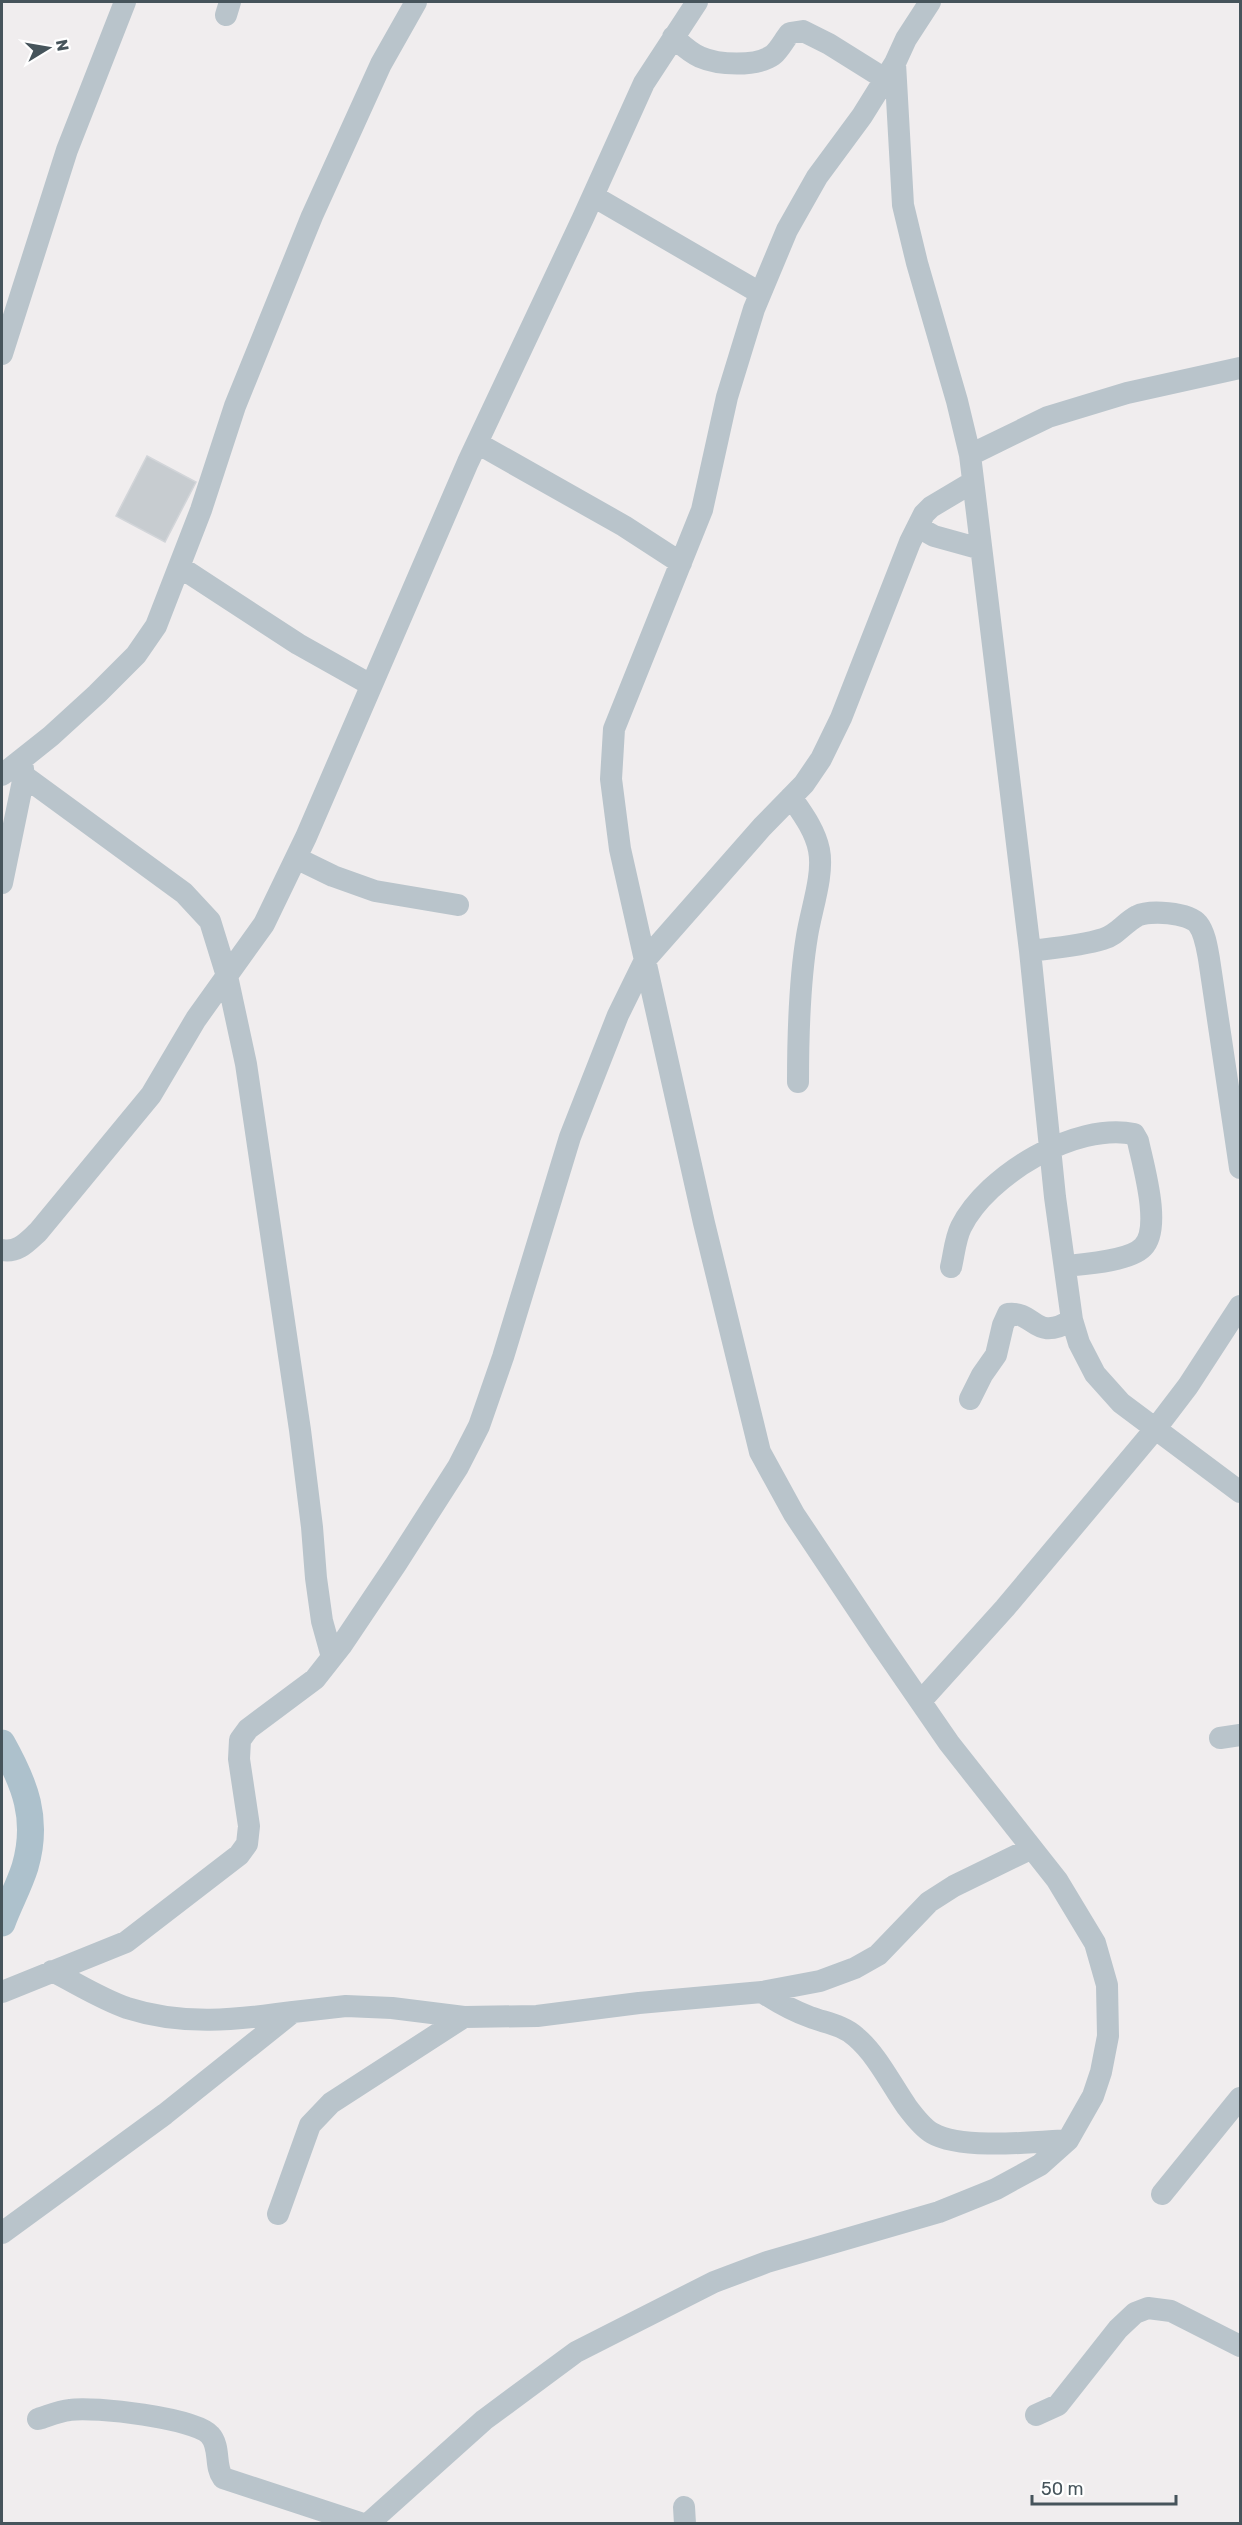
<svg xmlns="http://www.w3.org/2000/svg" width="1242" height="2525" viewBox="0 0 1242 2525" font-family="Rubik,sans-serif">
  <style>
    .building { fill: #c7ccd0; stroke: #d2d5d9; stroke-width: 1.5 }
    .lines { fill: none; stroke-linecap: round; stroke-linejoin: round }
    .minor { stroke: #b9c4cb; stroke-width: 22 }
    .major { stroke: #adc1cc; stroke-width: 27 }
  </style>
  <rect width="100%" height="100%" fill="#f0edee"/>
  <!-- building -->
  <path class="building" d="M147,456L196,482L165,542L116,516Z"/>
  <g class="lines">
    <!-- minor -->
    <path class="minor" d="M930,2L906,39L895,63L903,205L917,263L957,401L970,455L1030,951L1055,1197L1072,1320L1079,1343L1095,1374L1121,1403L1240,1492
      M226,15L230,2
      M673,37C681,44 690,53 700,57C718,65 756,67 773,55C780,49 784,40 790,33L803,31L829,44L885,79
      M593,196L760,293
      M2,354L67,150L125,2
      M477,443L624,526L681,563
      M970,455L1048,417L1127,393L1240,368
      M918,527L934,536L981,549
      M180,567L298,644L371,685
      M2,775L51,736L97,694L136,655L156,626L201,510L235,406L312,216L381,64L416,2
      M24,776L184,893L210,921L227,976L246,1064L300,1430L312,1527L316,1578L322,1621L332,1657
      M791,797C802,813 815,830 819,850C824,875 811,910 807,936C799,984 798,1034 798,1082
      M296,858L333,876L375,891L458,905
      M2,883L24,776L22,762
      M1030,951C1054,948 1080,946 1103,939C1117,935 1124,923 1137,916C1149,910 1188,912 1198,924C1205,933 1207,948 1209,959L1240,1168
      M2,1250C18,1253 27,1242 38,1232L151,1095L196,1019L264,924L306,837L468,462L583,218L644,83L697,2
      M951,1267C954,1255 955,1239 961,1227C987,1175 1075,1122 1134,1134L1138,1141C1143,1165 1162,1228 1143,1247C1130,1261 1085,1264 1066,1266
      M970,1399L982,1375L996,1355L1003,1325L1008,1314C1036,1311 1034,1343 1072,1320
      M921,1701L1005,1608L1156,1428L1188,1386L1240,1306
      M1220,1738L1240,1735
      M52,1971C76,1983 101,1999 127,2008C183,2026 236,2020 293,2012
      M2,1992L126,1942L239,1855L247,1844L249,1826L239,1759L240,1740L248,1729L315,1679L341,1646L396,1564L458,1467L479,1426L503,1357L570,1137L618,1015L645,960L762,827L804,784L821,759L841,718L910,542L924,514L931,507L973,482
      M762,1992C777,2002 793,2011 810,2017C826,2023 843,2025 856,2037C877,2055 891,2084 907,2107C913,2115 923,2128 932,2133C961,2150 1034,2142 1068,2140
      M1162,2194L1240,2098
      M278,2214L310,2125L331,2103L464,2017
      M2,2233L165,2114L293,2012L346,2006L392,2008L464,2017L537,2016L639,2003L762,1992L820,1981L855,1968L878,1955L929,1902L954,1886L1030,1849
      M1036,2415L1058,2405L1118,2329L1135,2313L1148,2308L1171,2311L1240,2346
      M38,2419C48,2416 59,2411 70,2410C93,2406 196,2418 210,2435C221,2447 214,2466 223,2478L363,2524
      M684,2507L685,2524
      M368,2524L484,2420L576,2352L714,2282L767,2262L939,2212L996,2189L1040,2165L1068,2140L1093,2096L1101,2072L1108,2036L1107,1985L1095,1943L1057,1880L949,1743L878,1640L794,1514L760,1452L704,1223L645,960L620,849L611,779L614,729L702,510L727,397L754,309L787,230L817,177L862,116L895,63"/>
    <!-- major -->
    <path class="major" d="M2,1743C25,1784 39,1819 25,1867C19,1886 9,1904 2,1923"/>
  </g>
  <!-- border -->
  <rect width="1242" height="2525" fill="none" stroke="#46545b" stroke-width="6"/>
  <!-- north arrow -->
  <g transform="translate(48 48) rotate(79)" stroke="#ffffff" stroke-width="4.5" paint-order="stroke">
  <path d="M0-4.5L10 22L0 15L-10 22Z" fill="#46545b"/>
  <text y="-9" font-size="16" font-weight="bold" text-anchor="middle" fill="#46545b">N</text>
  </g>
  <!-- scale -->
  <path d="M1032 2495v9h144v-9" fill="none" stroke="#46545b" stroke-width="3"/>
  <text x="1041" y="2495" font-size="18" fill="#46545b" stroke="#ffffff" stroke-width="4.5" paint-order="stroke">50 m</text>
</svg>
